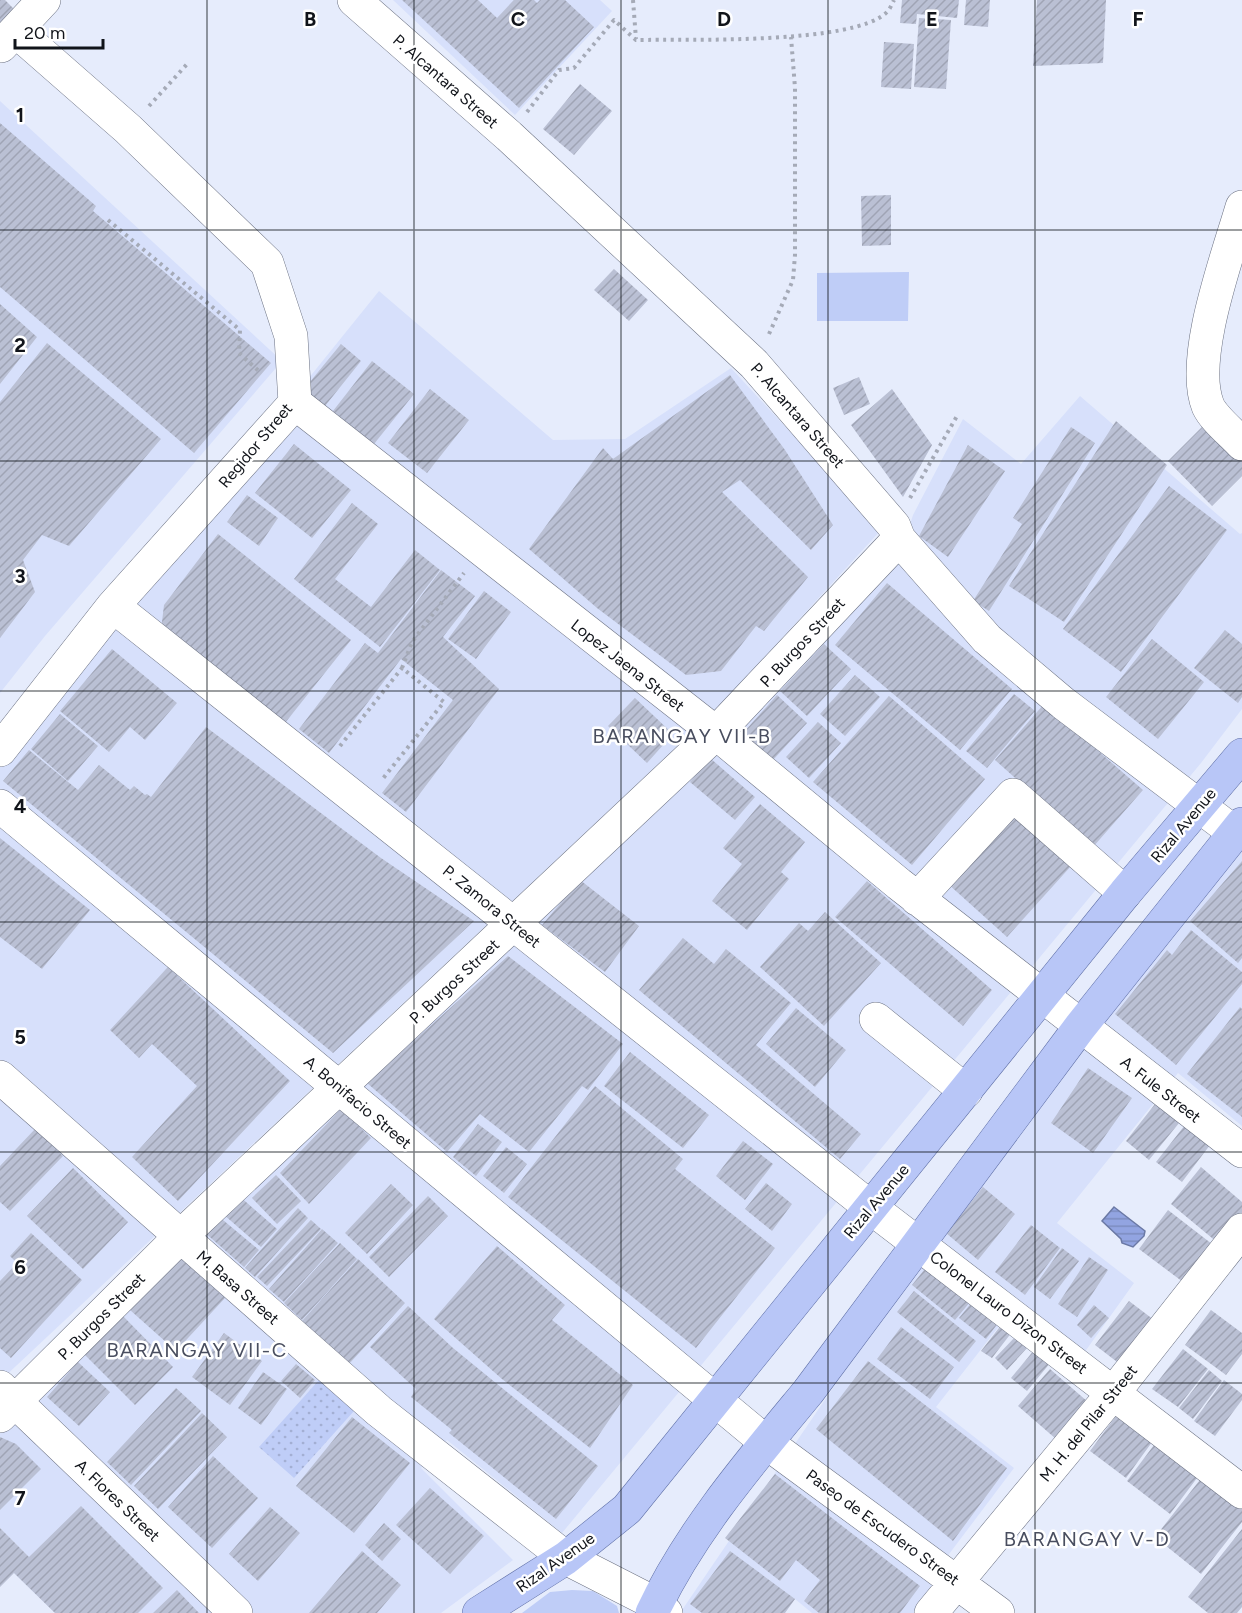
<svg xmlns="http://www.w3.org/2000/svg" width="1242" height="1613" viewBox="0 0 1242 1613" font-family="Figtree,sans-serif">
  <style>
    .built { fill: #d7e0fb }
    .grass { fill: url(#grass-dots) }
    .green { fill: #bfcdf7 }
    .water { fill: url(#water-rules); stroke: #6b79a5; stroke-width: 1.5 }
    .building { fill: url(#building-hatch) }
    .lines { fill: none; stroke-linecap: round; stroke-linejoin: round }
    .minor-casing { stroke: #6b7182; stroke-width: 34 }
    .major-casing { stroke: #5f6fa6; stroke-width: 34 }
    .path { stroke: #a5aab7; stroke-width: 4; stroke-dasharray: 3 4.5; stroke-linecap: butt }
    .minor { stroke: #fff; stroke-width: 33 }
    .major { stroke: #b8c6f7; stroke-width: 33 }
    .grid { fill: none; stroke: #11141a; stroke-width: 1.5; stroke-opacity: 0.55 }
    .labels { text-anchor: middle; stroke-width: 5; stroke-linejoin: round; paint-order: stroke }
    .street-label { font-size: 16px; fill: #11141a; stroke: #fff }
    .quarter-label { font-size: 20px; letter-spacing: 1.5px; fill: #494e5f; stroke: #fff }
    .grid-label { font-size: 20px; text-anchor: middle; font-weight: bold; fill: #11141a; stroke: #fff; stroke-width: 5; stroke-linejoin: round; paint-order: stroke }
  </style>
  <defs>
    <pattern id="grass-dots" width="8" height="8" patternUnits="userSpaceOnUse" patternTransform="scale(1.5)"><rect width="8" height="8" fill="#bfcdf7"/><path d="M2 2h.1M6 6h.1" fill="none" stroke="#a3afd3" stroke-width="1.8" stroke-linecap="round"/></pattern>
    <pattern id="water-rules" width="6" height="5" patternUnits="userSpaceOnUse" patternTransform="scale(1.5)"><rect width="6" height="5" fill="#92a4e1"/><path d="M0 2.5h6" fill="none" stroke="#7d8cc0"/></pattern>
    <pattern id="building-hatch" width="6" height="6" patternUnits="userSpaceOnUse" patternTransform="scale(1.5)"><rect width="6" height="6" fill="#bac0d4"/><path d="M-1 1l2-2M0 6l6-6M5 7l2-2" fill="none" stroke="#9fa4b5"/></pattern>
  </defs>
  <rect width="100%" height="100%" fill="#e6ecfc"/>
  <!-- built -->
  <path class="built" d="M393,0H600L612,11L515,115Z
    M0,101L282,361L45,636L0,693Z
    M379,291L553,440L625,439L731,368L881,530L716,710L0,1381V761Z
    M1080,396L1240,534L1242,533V709L1201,763L562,1533L447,1440L421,1468L513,1560L441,1613H55L14,1573L29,1557L0,1528V1429L735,729L897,565L913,515L963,419L1021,464Z
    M1242,849V1126L1178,1073L1057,1223L1134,1283L1084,1353L1018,1302L936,1407L1014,1468L928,1582L937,1590L919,1613H812L795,1599L783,1613H680L939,1232Z"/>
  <!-- grass -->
  <path class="grass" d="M319,1380L354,1411L294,1478L259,1447Z"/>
  <!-- green -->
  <path class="green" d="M909,272L908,321H817V273Z
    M572,1590L593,1591L617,1606L619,1613H522L550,1592Z"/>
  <!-- water -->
  <path class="water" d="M1114,1207L1145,1231L1144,1236L1133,1247L1122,1243L1121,1239L1102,1221Z"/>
  <!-- building -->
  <path class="building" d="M0,0H5L14,9L0,23Z
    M402,0H478L497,18L514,0H534L537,3L540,0H565L594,27L519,108Z
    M902,0H959L957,18L917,14L916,24L900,23Z
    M966,0H990L988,27L964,25Z
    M1037,0H1106L1103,63L1033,66Z
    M919,18L951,20L946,89L914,87Z
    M884,42L914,44L911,89L881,87Z
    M580,84L612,111L574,155L543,129Z
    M0,123L96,206L93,211L271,363L194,453L0,287Z
    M891,195V245L862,246L861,196Z
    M614,269L648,300L629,321L594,290Z
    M0,304L37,337L0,384Z
    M47,343L161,439L69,546L42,535L23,560L35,592L0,638V402Z
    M341,344L361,361L321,411L300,394Z
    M372,361L414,394L374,444L333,411Z
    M730,375L785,450L833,525L811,550L740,480L722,492L808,577L764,631L756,626L721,671L686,675L597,608L529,549L603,448L613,459Z
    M859,377L870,404L844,415L833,388Z
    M430,389L469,420L427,473L388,443Z
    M892,389L932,445L903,497L851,425Z
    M1116,421L1167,465L1064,622L1009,586Z
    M1206,423L1242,459V476L1212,506L1168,461Z
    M1071,427L1095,443L989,611L973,601L1022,524L1013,518Z
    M294,444L351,490L312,538L255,493Z
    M968,445L1005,471L948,557L919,536Z
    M1169,486L1227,530L1121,672L1063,629Z
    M247,495L278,518L259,546L227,522Z
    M352,503L378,524L335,579L371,607L415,550L440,570L380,647L294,579Z
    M218,534L351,640L285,723L161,630L164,605Z
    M441,570L475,596L443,637L499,689L406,812L382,793L453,700L401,659L329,753L299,729L365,643L378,653Z
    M887,583L1012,689L960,750L835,645Z
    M484,591L511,612L476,659L448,639Z
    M1225,630L1242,644V697L1238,703L1194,668Z
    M1152,639L1204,682L1158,739L1106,697Z
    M824,644L851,669L807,716L780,691Z
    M112,649L177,703L145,740L130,727L109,752L60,711Z
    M855,675L880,697L845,736L820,714Z
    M1014,694L1035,711L987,768L966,751Z
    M777,695L807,723L773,760L743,733Z
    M889,696L985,779L912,865L813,782Z
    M635,698L673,734L647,763L608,726Z
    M1044,704L1143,790L1093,847L995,760Z
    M60,714L98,746L68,781L31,749Z
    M818,722L841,743L809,778L786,757Z
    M206,727L381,858L474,921L333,1053L3,781L29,750L78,790L99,765L130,790L134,786L145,795L147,794L151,797Z
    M710,758L755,797L735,820L690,782Z
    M760,804L805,842L781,872L789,879L747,930L712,901L742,864L723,848Z
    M1013,811L1072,865L1007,937L947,883Z
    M0,838L90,910L42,969L0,937Z
    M1242,861V958L1238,963L1190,921Z
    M580,880L639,926L605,972L542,925Z
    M867,881L992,990L963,1026L835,917Z
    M825,912L881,963L824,1026L760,967L799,923L808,931Z
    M1191,930L1242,972V984L1176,1065L1115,1014L1167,950L1172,955Z
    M683,938L714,964L726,949L791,1003L756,1045L861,1134L840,1159L639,990Z
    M508,956L623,1044L588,1090L582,1086L529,1152L480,1114L447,1152L367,1083Z
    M168,967L290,1081L178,1201L132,1157L197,1086L152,1044L139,1058L110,1030Z
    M1240,1007L1242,1009V1117L1187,1074Z
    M796,1008L846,1050L815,1087L766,1044Z
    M630,1052L709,1115L683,1148L604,1086Z
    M1088,1068L1132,1098L1093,1153L1051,1123Z
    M595,1086L683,1159L675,1169L775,1248L696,1348L508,1197Z
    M1155,1104L1179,1123L1149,1160L1126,1141Z
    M341,1109L371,1138L309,1204L280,1173Z
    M478,1124L502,1142L476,1176L453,1157Z
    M1185,1125L1210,1145L1182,1182L1156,1162Z
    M35,1129L63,1156L10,1211L0,1202V1166Z
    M743,1141L773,1164L745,1200L716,1176Z
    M506,1147L527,1164L504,1193L483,1176Z
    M1201,1167L1242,1202V1214L1218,1243L1171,1204Z
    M73,1168L128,1222L83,1269L27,1216Z
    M276,1175L301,1201L277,1224L252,1198Z
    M766,1183L792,1204L772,1231L745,1209Z
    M391,1184L413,1205L367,1254L345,1233Z
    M983,1187L1015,1214L978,1260L946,1233Z
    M238,1195L277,1229L261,1247L223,1214Z
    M428,1196L448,1216L389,1277L369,1257Z
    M298,1208L308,1218L255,1277L245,1268Z
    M1168,1210L1212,1244L1183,1282L1139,1249Z
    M217,1215L259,1250L244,1267L203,1231Z
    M311,1220L321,1229L267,1286L257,1277Z
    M1031,1225L1060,1248L1025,1295L995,1272Z
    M322,1229L338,1243L284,1302L269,1289Z
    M31,1233L82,1280L11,1358L0,1348V1281L17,1263L10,1256Z
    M340,1243L357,1259L302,1320L284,1303Z
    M497,1246L565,1305L552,1320L633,1385L590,1448L502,1379L434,1319Z
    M1062,1248L1079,1261L1050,1299L1034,1287Z
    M179,1257L225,1298L176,1351L130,1310Z
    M1089,1257L1108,1270L1077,1317L1058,1304Z
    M358,1259L405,1303L349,1364L302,1321Z
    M928,1265L971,1301L955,1320L912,1285Z
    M914,1291L976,1341L959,1362L897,1312Z
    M1129,1301L1158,1323L1125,1368L1095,1345Z
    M972,1302L999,1322L986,1339L959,1318Z
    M1094,1305L1109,1318L1091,1338L1077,1325Z
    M408,1306L453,1348L598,1466L556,1519L449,1433L452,1430L411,1397L416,1389L370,1347Z
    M1211,1310L1242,1333V1354L1226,1375L1185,1345Z
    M121,1314L173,1367L135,1405L83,1353Z
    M1002,1324L1012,1332L992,1358L981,1351Z
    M901,1327L954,1367L930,1399L877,1359Z
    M224,1333L262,1361L230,1405L192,1377Z
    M1015,1337L1027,1348L1007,1370L995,1358Z
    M1035,1349L1051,1362L1027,1391L1011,1378Z
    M1183,1349L1208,1369L1178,1407L1152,1389Z
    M868,1361L1007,1468L953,1541L816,1429Z
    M78,1362L110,1392L79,1426L47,1397Z
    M296,1364L315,1380L300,1398L281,1381Z
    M1050,1369L1088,1402L1056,1439L1018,1406Z
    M1209,1370L1222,1381L1193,1419L1179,1408Z
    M263,1372L287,1389L261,1425L238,1408Z
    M1224,1380L1242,1394V1400L1215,1436L1194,1421Z
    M176,1388L201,1411L131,1485L107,1462Z
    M1119,1412L1155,1438L1126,1478L1090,1451Z
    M202,1413L227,1437L158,1509L134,1486Z
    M352,1417L410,1463L354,1533L296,1486Z
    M0,1437L16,1444L41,1469L0,1510Z
    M1157,1441L1200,1474L1170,1514L1127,1481Z
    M213,1456L258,1498L212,1548L168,1507Z
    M775,1474L920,1586L900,1613H819L804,1601L820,1580L796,1560L780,1581L725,1538Z
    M1203,1476L1242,1508V1522L1201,1574L1155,1537Z
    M430,1488L484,1536L450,1574L396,1525Z
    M81,1506L163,1588L138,1613H55L14,1573L0,1587V1528L29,1557Z
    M270,1507L300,1533L258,1581L229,1554Z
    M384,1523L401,1539L382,1561L365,1545Z
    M1242,1529V1607L1237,1613H1208L1188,1597Z
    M362,1551L401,1585L377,1613H309Z
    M730,1551L795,1599L785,1613H702L690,1604Z
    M177,1590L199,1613H153Z"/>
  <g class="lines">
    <defs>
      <path id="minor" d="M354,0L509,136L754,364L894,526L899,539L987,639L1063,703L1235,833
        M1,46L44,0
        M1242,207C1228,255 1189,359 1208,406C1214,419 1232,433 1242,444
        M295,403L716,733L899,884L1242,1151
        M113,606L870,1207L1242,1492
        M0,750L113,606L295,403L291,336L267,263L128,129L16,31
        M0,806L767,1443L998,1613
        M917,899L1013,795L1125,893
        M876,1019L966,1091
        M0,1077L379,1411L566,1558L656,1604L666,1613
        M0,1387L236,1613
        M0,1416L181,1236L716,733L899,539
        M931,1613L1114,1392L1242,1230"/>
      <path id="major" d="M479,1613L566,1558L627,1509L1125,893L1242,755
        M652,1613C690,1532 751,1461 808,1392L1080,1027L1242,824"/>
    </defs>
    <!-- minor casing -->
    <use href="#minor" class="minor-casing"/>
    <!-- major casing -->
    <use href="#major" class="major-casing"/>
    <!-- path -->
    <path class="path" d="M633,0L636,39
      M149,106L189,62
      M527,112L559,70L574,68L614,20L636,40C686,39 854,45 887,12C890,9 892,4 894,0
      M108,220L240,330L239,353L261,373
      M769,334L793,280L795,255V88L791,37
      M910,498L957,416
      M402,668L412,642L464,573
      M340,746L402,668L444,702L381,781"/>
    <!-- minor -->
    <use href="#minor" class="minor"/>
    <!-- major -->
    <use href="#major" class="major"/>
  </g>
  <!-- grid -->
  <path class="grid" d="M207,0V1613M414,0V1613M621,0V1613M828,0V1613M1035,0V1613M0,230H1242M0,461H1242M0,691H1242M0,922H1242M0,1152H1242M0,1383H1242"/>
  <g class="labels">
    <!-- street labels -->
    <g class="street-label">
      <text transform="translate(446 81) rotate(41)" y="6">P. Alcantara Street</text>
      <text transform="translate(798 415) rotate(49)" y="6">P. Alcantara Street</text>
      <text transform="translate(255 445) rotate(-50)" y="6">Regidor Street</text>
      <text transform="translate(802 642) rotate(-47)" y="6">P. Burgos Street</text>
      <text transform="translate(628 665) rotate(38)" y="6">Lopez Jaena Street</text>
      <text transform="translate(1183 825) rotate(-50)" y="6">Rizal Avenue</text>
      <text transform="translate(492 906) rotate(39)" y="6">P. Zamora Street</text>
      <text transform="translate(454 981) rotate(-43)" y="6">P. Burgos Street</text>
      <text transform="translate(1161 1089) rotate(38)" y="6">A. Fule Street</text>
      <text transform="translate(358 1102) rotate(40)" y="6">A. Bonifacio Street</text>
      <text transform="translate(876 1201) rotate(-50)" y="6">Rizal Avenue</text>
      <text transform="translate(238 1287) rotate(41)" y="6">M. Basa Street</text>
      <text transform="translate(1009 1312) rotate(37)" y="6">Colonel Lauro Dizon Street</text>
      <text transform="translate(101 1316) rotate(-45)" y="6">P. Burgos Street</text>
      <text transform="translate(1088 1423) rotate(-51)" y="6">M. H. del Pilar Street</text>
      <text transform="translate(118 1500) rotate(44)" y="6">A. Flores Street</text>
      <text transform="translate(883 1527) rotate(36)" y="6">Paseo de Escudero Street</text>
      <text transform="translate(555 1562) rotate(-35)" y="6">Rizal Avenue</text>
    </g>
    <!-- quarter labels -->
    <g class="quarter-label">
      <text x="682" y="743">BARANGAY VII-B</text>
      <text x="197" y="1357">BARANGAY VII-C</text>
      <text x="1087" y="1546">BARANGAY V-D</text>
    </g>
  </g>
  <g class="grid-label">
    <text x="310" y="26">B</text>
    <text x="518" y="26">C</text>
    <text x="724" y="26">D</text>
    <text x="932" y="26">E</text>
    <text x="1138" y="26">F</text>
    <text x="20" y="122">1</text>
    <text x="20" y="352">2</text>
    <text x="20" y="583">3</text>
    <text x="20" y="813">4</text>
    <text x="20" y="1044">5</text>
    <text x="20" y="1274">6</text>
    <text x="20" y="1505">7</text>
  </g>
  <!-- scale -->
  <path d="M15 39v9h88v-9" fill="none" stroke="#11141a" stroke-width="3"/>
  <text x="24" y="39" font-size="18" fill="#11141a" stroke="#ffffff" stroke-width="4.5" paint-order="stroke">20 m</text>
</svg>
